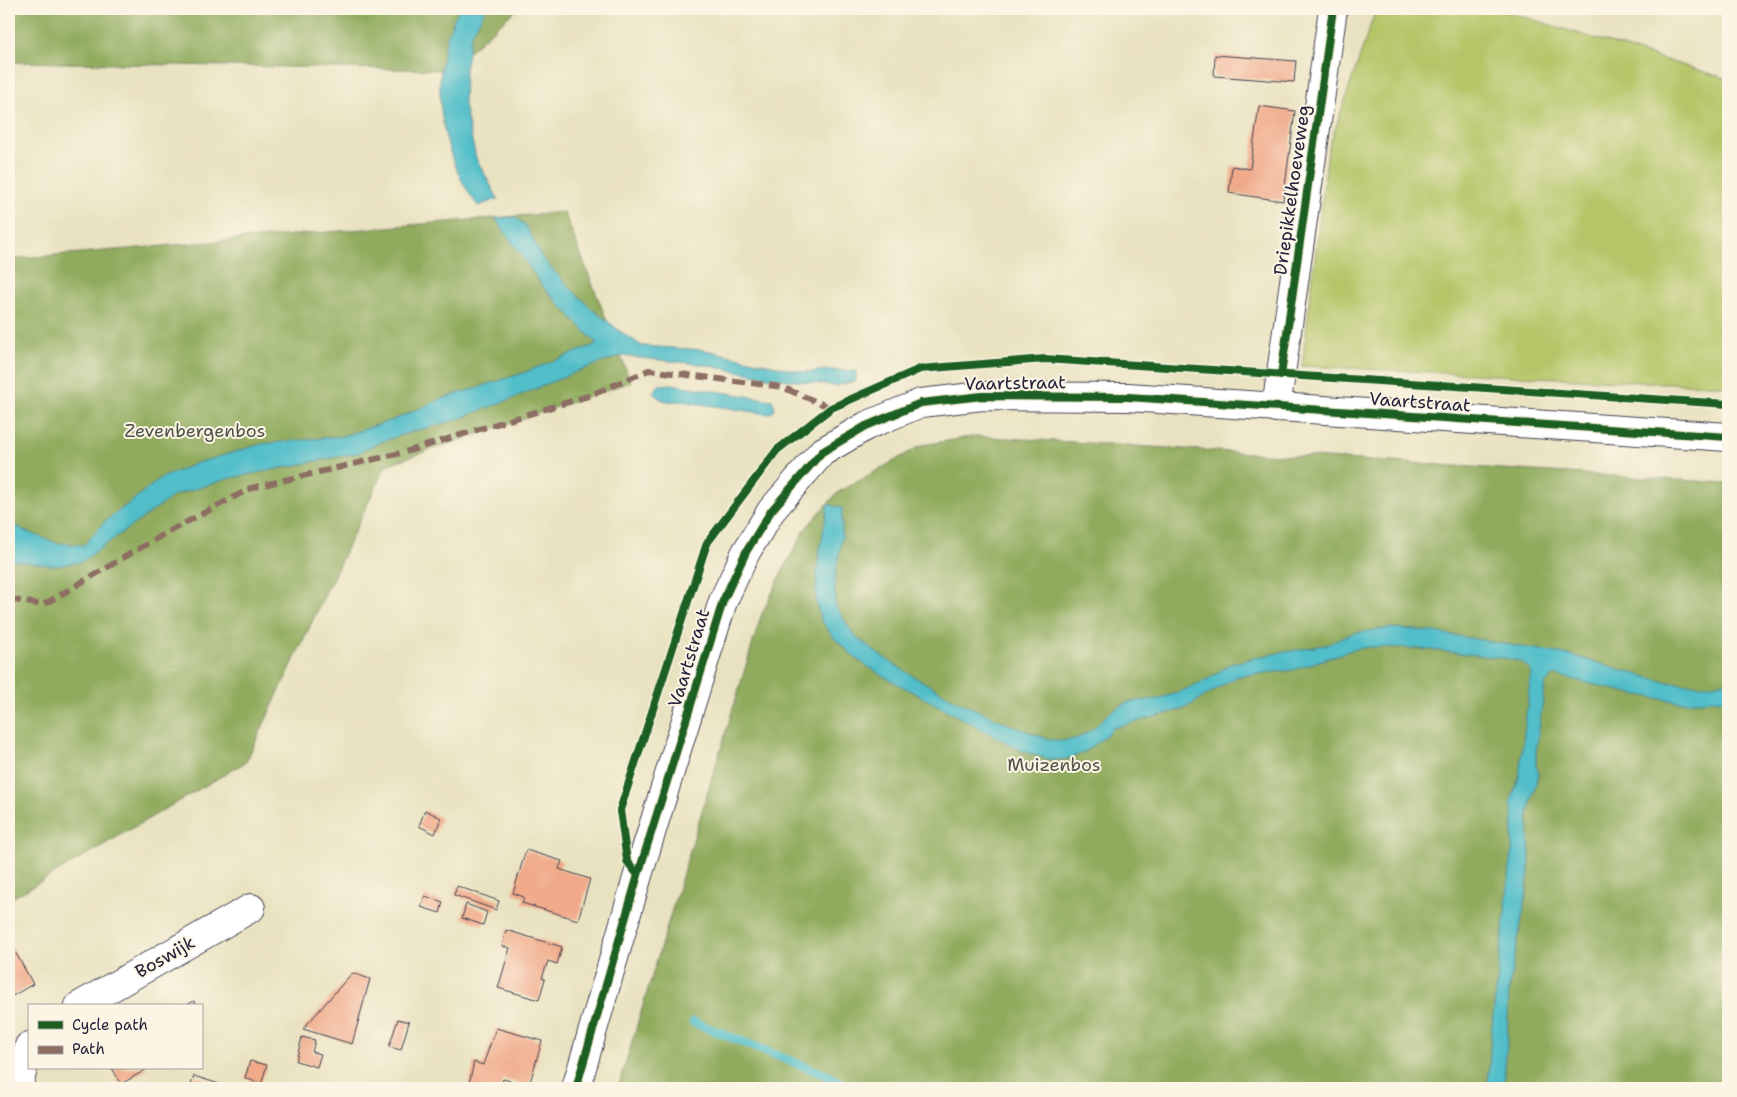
<svg xmlns="http://www.w3.org/2000/svg" width="1737" height="1097" viewBox="0 0 1737 1097" font-family="'Shantell Sans',sans-serif">
  <style>
    .green { fill: #b5c669; stroke: #6c7452 }
    .forest { fill: #90ab5d; stroke: #59664c }
    .water { fill: #51bec9; stroke: #3a7082 }
    .lines { fill: none; stroke-linecap: round; stroke-linejoin: round }
    .stream { stroke: #51bec9; stroke-width: 9 }
    .building { fill: #f0aa8a }
    .minor-casing { stroke: #403f4f; stroke-width: 30 }
    .minor { stroke: #fff; stroke-width: 28 }
    .quiet { stroke: #8d6e63; stroke-width: 6; stroke-dasharray: 12 6; stroke-linecap: butt }
    .cycleway-casing { stroke: #fcf5e5; stroke-width: 11 }
    .cycleway { stroke: #1b5e20; stroke-width: 8 }
    .labels { text-anchor: middle; stroke-width: 4; stroke-linejoin: round; paint-order: stroke }
    .street-label { font-size: 18px; fill: #22223b; stroke: #fcf5e5 }
    .park-label { font-size: 18px; fill: #4e5349; stroke: #fcf5e5 }
  </style>
  <rect width="100%" height="100%" fill="#fcf5e5"/>
  <filter id="ink" filterUnits="userSpaceOnUse"><feTurbulence type="fractalNoise" baseFrequency=".02" numOctaves="2"/><feDisplacementMap in="SourceGraphic" scale="10" xChannelSelector="R" yChannelSelector="G"/><feConvolveMatrix kernelMatrix="1 2 1 2 8 2 1 2 1" color-interpolation-filters="sRGB"/></filter>
  <filter id="wash" filterUnits="userSpaceOnUse"><feTurbulence type="fractalNoise" baseFrequency=".0096" numOctaves="4" result="noise"/><feDisplacementMap in="SourceGraphic" scale="20" xChannelSelector="R" yChannelSelector="G"/><feGaussianBlur stdDeviation="1.12" result="paint"/><feColorMatrix in="noise" values="0 0 0 0 0 0 0 0 0 0 0 0 0 0 0 0 0 1.4 0 .05"/><feComposite in="paint" operator="in"/></filter>
  <g filter="url(#wash)">
    <rect width="100%" height="100%" fill="#e9e2c0"/>
    <!-- green -->
    <path class="green" d="M1376,9H1498L1728,79V386L1302,366L1328,150Z"/>
    <!-- forest -->
    <path class="forest" d="M9,9H517L448,70L9,62Z
      M564,212L631,382L386,465L246,762L9,900V259Z
      M976,436L1728,483V1088H618L761,616L782,572L805,529L837,493L922,445Z"/>
    <!-- water -->
    <path class="water" d="M459,9H486L471,35L465,69L464,105L476,158L498,199L478,206C438,154 426,68 459,9Z
      M515,217L526,226L543,259L568,286L592,309L621,332L642,346L705,350L803,372L830,370L856,371V381L836,386L767,377L700,364L621,356L578,371L509,400L453,421L411,432L381,442L358,453L231,478L175,495L81,562L56,566L9,560V522L25,531L57,543L84,545L105,521L132,501L159,479L197,463L261,444L342,436L393,420L441,399L520,374L597,344L543,287L495,218Z
      M671,384L772,400L775,407L773,412L768,414L680,401C670,402 660,402 653,392L659,385Z
      M828,504L842,508V537L835,576V605L854,635L877,653L906,672L957,701L1011,725L1048,739L1063,741L1078,738L1093,729L1110,712L1128,702L1157,699L1177,693L1208,679L1230,664L1261,656L1325,645L1353,633L1392,628L1428,631L1570,655L1665,682L1706,685L1728,681V699L1681,702L1633,694L1554,675L1545,684L1536,752V766L1539,773L1528,813L1530,861L1526,898L1509,987L1507,1045L1503,1088H1488L1491,1034L1512,851L1513,818L1511,800L1519,777L1531,671L1522,662L1503,658L1412,648L1369,647L1352,650L1293,670L1238,676L1184,709L1113,728L1102,739L1085,752L1071,758L1058,760L1047,759L1022,751L883,676L859,661L833,637L821,620L816,601L817,567Z"/>
    <g class="lines">
      <!-- stream -->
      <path class="stream" d="M693,1022L831,1077L849,1088"/>
    </g>
    <g id="blocks">
      <!-- building -->
      <path class="building" d="M1215,55L1296,61L1294,82L1214,76Z
        M1259,106L1295,111L1283,201L1229,193L1232,166L1250,169Z
        M425,810L441,818L435,834L419,826Z
        M526,850L562,861L559,869L590,879L578,920L522,903L524,897L513,893Z
        M457,886L499,901L496,910L454,895Z
        M425,896L443,902L440,913L421,907Z
        M466,904L487,912L483,925L462,918Z
        M506,930L562,947L557,964L548,961L542,978L545,979L539,1000L498,988L510,948L502,946Z
        M13,948L33,984L9,998V951Z
        M352,973L370,979L352,1044L303,1029Z
        M194,1001L196,1006H185Z
        M398,1019L409,1022L401,1050L389,1047Z
        M496,1028L542,1041L529,1086L503,1079L500,1088H468L474,1062L483,1065Z
        M302,1037L315,1040L312,1052L321,1054L317,1067L296,1061Z
        M250,1061L267,1065L261,1084L245,1078Z
        M112,1068H149L121,1084Z
        M194,1076L232,1088H190Z"/>
    </g>
  </g>
  <g filter="url(#ink)">
    <use href="#blocks" fill-opacity="0" stroke="#403f4f" stroke-width="1"/>
    <g class="lines">
      <defs>
        <path id="minor" d="M1276,408L1333,9
          M79,1006L251,908
          M18,1088L29,1046
          M576,1088L638,875L723,601L746,552L771,511L822,452L866,426L921,403L982,396L1128,397L1728,437"/>
      </defs>
      <!-- minor casing -->
      <use href="#minor" class="minor-casing"/>
      <!-- minor -->
      <use href="#minor" class="minor"/>
      <!-- quiet -->
      <path class="quiet" d="M9,599L43,605L164,534L251,488L405,452L591,395L649,370L782,387L831,408"/>
      <defs>
        <path id="cycleway" d="M1281,375L1333,9
          M638,875L627,861L620,810L707,543L777,450L831,408L920,369L1045,359L1728,404
          M576,1088L638,875L723,601L746,552L771,511L822,452L866,426L921,403L982,396L1128,397L1728,437"/>
      </defs>
      <!-- cycleway casing -->
      <use href="#cycleway" class="cycleway-casing"/>
      <!-- cycleway -->
      <use href="#cycleway" class="cycleway"/>
    </g>
  </g>
  <g class="labels">
    <!-- street labels -->
    <g class="street-label">
      <text transform="translate(1292 190) rotate(-82)" y="6">Driepikkelhoeveweg</text>
      <text transform="translate(1015 383) rotate(-1)" y="6">Vaartstraat</text>
      <text transform="translate(1420 402) rotate(4)" y="6">Vaartstraat</text>
      <text transform="translate(689 658) rotate(-73)" y="6">Vaartstraat</text>
      <text transform="translate(165 957) rotate(-30)" y="6">Boswijk</text>
    </g>
    <!-- park labels -->
    <g class="park-label">
      <text x="195" y="437">Zevenbergenbos</text>
      <text x="1054" y="771">Muizenbos</text>
    </g>
  </g>
  <!-- margin -->
  <rect width="1737" height="1097" fill="none" stroke="#fcf5e5" stroke-width="30"/>
  <!-- legend -->
  <rect x="28" y="1004" width="175" height="65" fill="#fcf5e5" stroke="#a5a1a1"/>
  <rect x="38" y="1021" width="25" height="8" fill="#1b5e20" stroke="#a5a1a1"/>
  <text x="72" y="1030" font-size="15" fill="#22223b">Cycle path</text>
  <rect x="38" y="1046" width="25" height="8" fill="#8d6e63" stroke="#a5a1a1"/>
  <text x="72" y="1054" font-size="15" fill="#22223b">Path</text>
</svg>
